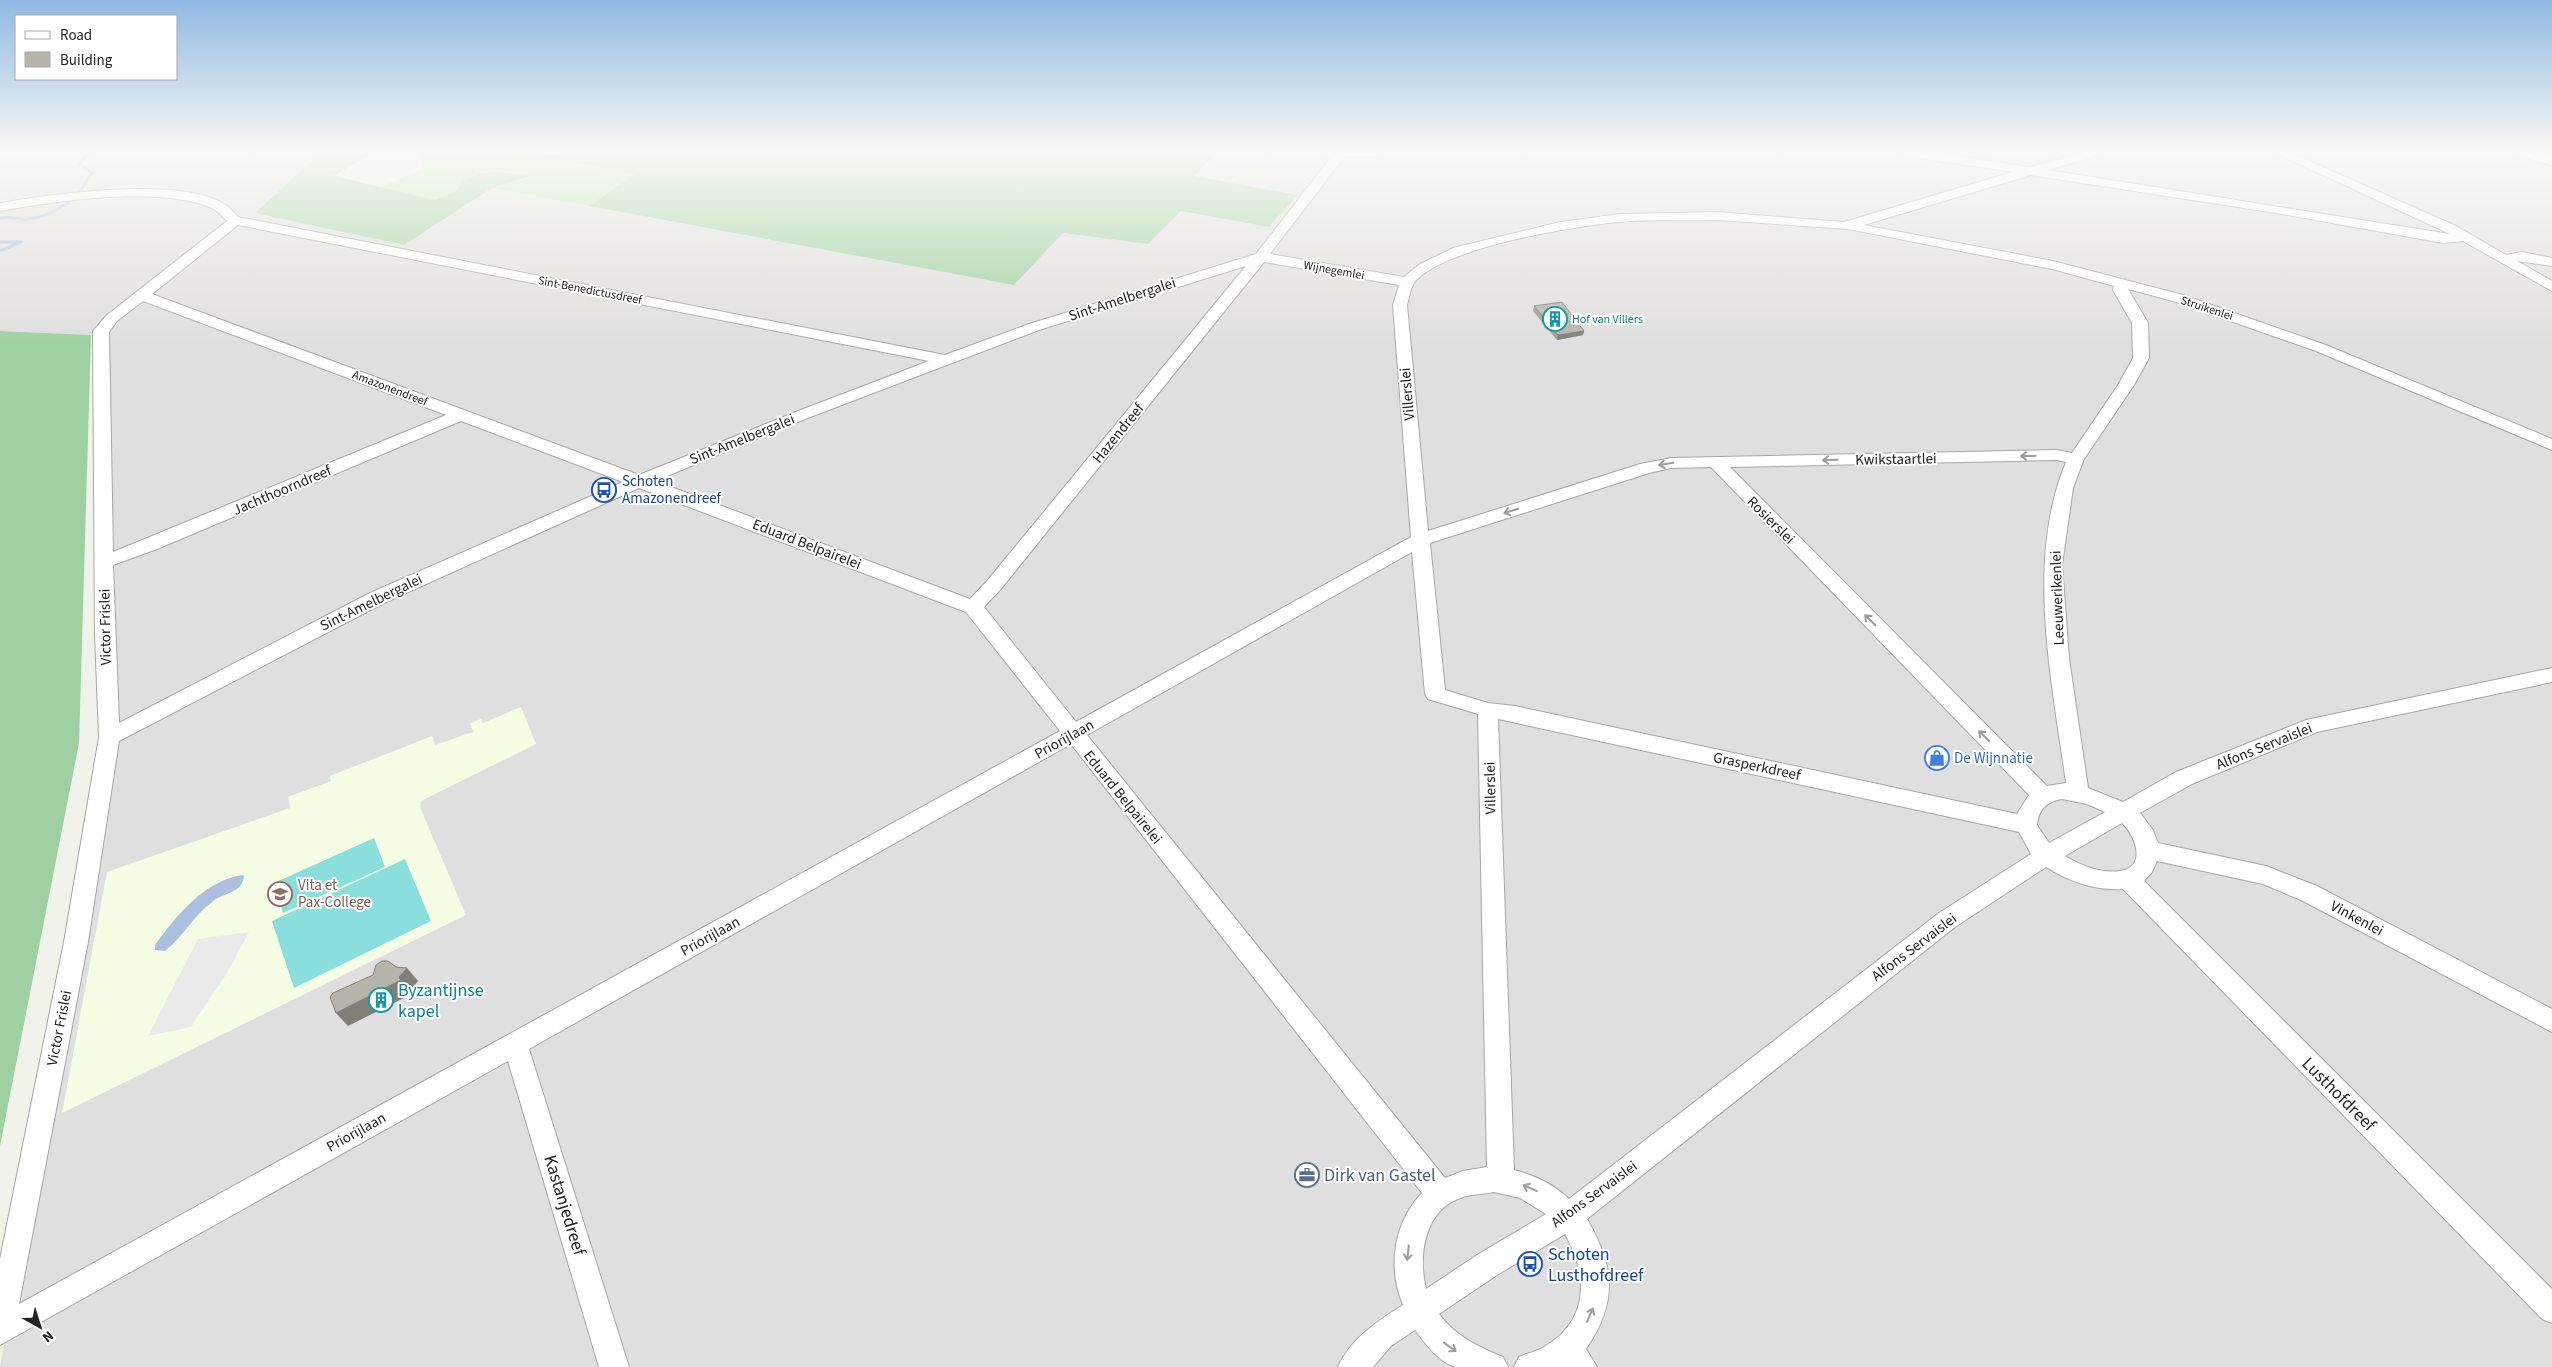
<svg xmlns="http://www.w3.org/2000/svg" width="2552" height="1367" viewBox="0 0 2552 1367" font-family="'Source Sans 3',sans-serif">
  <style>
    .residential { fill: #e0dfdf }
    .education { fill: #f5fee5 }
    .grass { fill: #b8eab1 }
    .forest { fill: #9fd0a2 }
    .pitch { fill: #8adedc }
    .parking { fill: #eaeaea }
    .water { fill: #abc0de }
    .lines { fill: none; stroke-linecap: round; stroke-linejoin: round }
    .stream { stroke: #abc0de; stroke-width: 3 }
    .minor-casing { stroke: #a6a6a6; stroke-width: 2 }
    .minor { fill: #fff; fill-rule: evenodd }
    .wall { fill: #9d9c93 }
    .shaded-wall { fill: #807f78 }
    .building { fill: #b7b5ab; stroke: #807f78 }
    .oneway { stroke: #9c9c9c }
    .labels { text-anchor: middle; stroke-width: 4; stroke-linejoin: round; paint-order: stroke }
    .far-street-label { font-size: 12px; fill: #222; stroke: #fff }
    .far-culture-label { font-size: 12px; fill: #0d838f; stroke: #fff; text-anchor: start }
    .street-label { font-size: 15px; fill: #222; stroke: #fff }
    .transit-label { font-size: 15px; fill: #164399; stroke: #fff; text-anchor: start }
    .shop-label { font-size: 15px; fill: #366cbe; stroke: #fff; text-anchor: start }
    .education-label { font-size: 15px; fill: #785e54; stroke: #fff; text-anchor: start }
    .near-culture-label { font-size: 18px; fill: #0d838f; stroke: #fff; text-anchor: start }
    .near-street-label { font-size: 18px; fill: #222; stroke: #fff }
    .near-service-label { font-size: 18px; fill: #4e5e75; stroke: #fff; text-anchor: start }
    .near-transit-label { font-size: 18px; fill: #164399; stroke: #fff; text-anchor: start }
  </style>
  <rect width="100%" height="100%" fill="#f1f2e9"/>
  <!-- residential -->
  <path class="residential" d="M54,152H266L319,156L256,212L404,245L492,188L1014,285L1063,233L1148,244L1181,211L1269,227L1296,195L1194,176L1217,152H2552V1367H0L118,738L109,330L91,335L0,331V157Z"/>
  <!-- education -->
  <path class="education" d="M521,707L536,744L421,801L420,807L466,915L62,1113L107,872L290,808L288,797L331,781L330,776L432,736L435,745L473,732L470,723L481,719L483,723Z"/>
  <!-- grass -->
  <path class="grass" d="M416,152H520L636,174L589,206L492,188L530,177C511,170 484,168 466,180C456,187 448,200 433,200C416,199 397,191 380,187L422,170L424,165Z"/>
  <!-- forest -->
  <path class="forest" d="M322,152L372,153L334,176L435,200L454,192L465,180L482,173L500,172L531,176L492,188L404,245L255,213Z
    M520,152H1217L1194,176L1297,195L1269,227L1181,211L1148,244L1063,233L1014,285L589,206L635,174Z
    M0,331L91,335L79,743L0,1146Z"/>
  <!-- pitch -->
  <path class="pitch" d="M374,838L385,867L283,913L274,883Z
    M405,859L431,921L294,988L272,921Z"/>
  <!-- parking -->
  <path class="parking" d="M249,932L227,973L191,1027L148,1036L198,939Z"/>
  <!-- water -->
  <path class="water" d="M242,875L244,876C242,894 224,892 212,902C194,915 183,937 165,951L155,950V945C176,916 204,881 242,875Z"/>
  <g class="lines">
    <!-- stream -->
    <path class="stream" d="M80,191L92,173L80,164L88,152
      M0,218C11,216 17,220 27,219C43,219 58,209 71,201
      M0,242H21L0,251"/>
    <defs>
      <path id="minor" d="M1335,152H1384L1378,156H1345L1270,254L1404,277L1420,264L1453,248L1560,222L1620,214L1718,212L1844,222L2013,172L1906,156L1900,152H1929L2030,167L2083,152H2102L2100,155L2048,170L2450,234L2273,152H2289L2456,226L2506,255L2522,252L2552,258V266L2517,261L2552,281V291L2463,241L2443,243L2276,213L2031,175L1864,225L2053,261L2183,295L2326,345L2552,439V450L2316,351L2173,301L2128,289L2148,323L2149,358L2134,385L2084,459L2073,488L2062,565L2069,658L2088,788L2123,802L2176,772L2306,720L2552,668V682L2317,732L2192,784L2140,813L2153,830L2158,843L2266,866L2317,886L2552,1009V1032L2301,900L2263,884L2157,861L2152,872L2144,881L2552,1289V1323L2542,1319L2123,889C2097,891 2069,882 2046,867L1955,927L1587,1219C1615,1267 1618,1302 1586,1349L1597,1367H1514L1519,1357C1527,1353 1536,1352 1544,1347C1590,1320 1588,1275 1565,1234L1497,1275L1439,1314C1457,1337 1477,1346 1503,1357L1508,1367C1492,1367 1471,1367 1456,1367C1439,1363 1425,1343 1415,1330L1391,1346L1373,1367H1338C1350,1339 1378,1321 1403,1305C1387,1267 1394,1222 1422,1193L1071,744L529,1049L629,1367H599L508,1061L0,1345V1259L64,942L99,737L95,635L93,331L107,315L227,221C223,217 218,211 212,208C159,185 57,201 0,211V203C51,194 181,176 224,204C230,207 234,213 238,217L945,355L1029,324L1256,254ZM1718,220L1848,229L2052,269L2114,286L2113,290L2132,323L2133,358L2118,385L2072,453L2057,450L1671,458L1640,464L1428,531L1407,305C1409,299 1410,289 1414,283C1440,248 1575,226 1619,222C1652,219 1685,221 1718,220ZM238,225L929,361L793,413L639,475L152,294ZM1264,262L1399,285L1393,305L1411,537L1076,722L984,607L1001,589ZM1246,266L987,581L970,599L655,481L805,419L1039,330ZM143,301L446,415L113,552L109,332L117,321ZM461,421L623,482L370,593L119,723L113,565L157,549ZM2057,460L2066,462C2025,560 2052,681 2066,783L2047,786L1730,467ZM1711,467L2029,795L2017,814L1515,706L1488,703L1445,690L1430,543L1649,473L1671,468ZM639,488L966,612L1060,731L19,1304L88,942L119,741L384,603ZM1412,552L1425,694L1428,699L1478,714L1487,1167L1463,1171L1445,1178L1087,735ZM1498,719L2019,832L2031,854L1939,913L1569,1199C1555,1185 1534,1175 1514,1170ZM2062,799L2087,804L2105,812L2049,843L2037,825C2039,809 2046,802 2062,799ZM2122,823C2136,836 2147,867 2120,871C2100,874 2081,865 2065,856ZM1494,1192L1520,1198L1546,1214L1477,1255L1426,1289C1418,1255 1424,1209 1463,1197C1473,1194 1484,1194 1494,1192Z
        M2513,152H2532L2552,157V165L2515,155Z"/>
    </defs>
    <!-- minor casing -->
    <use href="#minor" class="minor-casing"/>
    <!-- minor -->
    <use href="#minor" class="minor"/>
  </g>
  <!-- wall -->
  <path class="wall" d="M1534,306L1584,331L1583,335L1557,340L1533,311Z"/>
  <!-- shaded-wall -->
  <path class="shaded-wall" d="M1584,331L1583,335L1557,340L1558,335Z
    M407,968L418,981L410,991L412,994L348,1026L336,1013L399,977Z"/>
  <!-- building -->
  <path class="building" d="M1562,302L1584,331L1558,335L1534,306Z
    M382,961H388L396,967L407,968L399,977L401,980L336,1013L330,997L333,993L373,975L376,965Z"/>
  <!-- one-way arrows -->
  <defs><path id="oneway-shaft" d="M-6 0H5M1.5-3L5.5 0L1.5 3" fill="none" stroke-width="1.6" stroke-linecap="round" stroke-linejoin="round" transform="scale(1.25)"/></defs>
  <g class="oneway">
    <use href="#oneway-shaft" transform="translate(2028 456) rotate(179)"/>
    <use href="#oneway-shaft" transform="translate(1830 460) rotate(179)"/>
    <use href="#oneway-shaft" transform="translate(1666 464) rotate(171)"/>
    <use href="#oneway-shaft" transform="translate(1511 511) rotate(163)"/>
    <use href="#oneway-shaft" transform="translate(1870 620) rotate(-135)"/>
    <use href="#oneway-shaft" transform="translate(1984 736) rotate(-135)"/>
    <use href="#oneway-shaft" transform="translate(1530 1188) rotate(-156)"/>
    <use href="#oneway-shaft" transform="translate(1408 1253) rotate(96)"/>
    <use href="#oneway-shaft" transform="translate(1590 1315) rotate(-67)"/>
    <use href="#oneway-shaft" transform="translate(1450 1347) rotate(36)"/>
  </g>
  <!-- sky -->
  <linearGradient id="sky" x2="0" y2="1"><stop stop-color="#8fb9e4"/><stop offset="0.44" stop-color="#f9f9f5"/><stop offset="1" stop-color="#f9f9f5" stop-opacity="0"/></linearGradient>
  <rect width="2552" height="343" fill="url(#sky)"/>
  <!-- icons -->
  <defs>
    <symbol id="building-ring" viewBox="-11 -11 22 22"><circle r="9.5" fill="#fff" stroke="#0f9aa8" stroke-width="1.5"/><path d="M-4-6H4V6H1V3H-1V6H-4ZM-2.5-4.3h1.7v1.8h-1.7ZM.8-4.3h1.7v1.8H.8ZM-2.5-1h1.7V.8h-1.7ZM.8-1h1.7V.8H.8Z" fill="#0f9aa8"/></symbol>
    <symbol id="bus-ring" viewBox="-11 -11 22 22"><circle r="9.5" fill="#fff" stroke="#1a4fb4" stroke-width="1.5"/><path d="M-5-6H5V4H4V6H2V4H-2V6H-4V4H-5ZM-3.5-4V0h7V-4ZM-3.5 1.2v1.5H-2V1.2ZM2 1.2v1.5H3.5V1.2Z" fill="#1a4fb4"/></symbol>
    <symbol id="shop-ring" viewBox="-11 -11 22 22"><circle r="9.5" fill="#fff" stroke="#3f7fe0" stroke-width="1.5"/><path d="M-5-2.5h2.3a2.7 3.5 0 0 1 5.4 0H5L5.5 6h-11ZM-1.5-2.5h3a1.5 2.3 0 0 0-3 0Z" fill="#3f7fe0"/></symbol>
    <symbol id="school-ring" viewBox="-11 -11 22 22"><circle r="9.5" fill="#fff" stroke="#8d6e63" stroke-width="1.5"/><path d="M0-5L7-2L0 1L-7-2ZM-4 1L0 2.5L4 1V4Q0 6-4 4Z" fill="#8d6e63"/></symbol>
    <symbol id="office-ring" viewBox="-11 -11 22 22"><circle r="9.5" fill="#fff" stroke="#5c6f8a" stroke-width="1.5"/><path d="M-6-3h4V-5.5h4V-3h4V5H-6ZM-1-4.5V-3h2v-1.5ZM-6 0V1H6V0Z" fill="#5c6f8a"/></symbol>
  </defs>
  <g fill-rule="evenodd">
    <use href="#building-ring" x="1541" y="305" width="28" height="28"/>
    <use href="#bus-ring" x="590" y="476" width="28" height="28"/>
    <use href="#shop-ring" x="1923" y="744" width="28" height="28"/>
    <use href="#school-ring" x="266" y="880" width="28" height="28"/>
    <use href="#building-ring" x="367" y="986" width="28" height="28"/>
    <use href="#office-ring" x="1293" y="1161" width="28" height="28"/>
    <use href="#bus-ring" x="1516" y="1250" width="28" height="28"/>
  </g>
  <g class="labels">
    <!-- far-street labels -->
    <g class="far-street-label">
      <text transform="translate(1334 270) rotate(10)" y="4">Wijnegemlei</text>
      <text transform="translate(590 290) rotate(11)" y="4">Sint-Benedictusdreef</text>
      <text transform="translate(2207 308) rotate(18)" y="4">Struikenlei</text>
      <text transform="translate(390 388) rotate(21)" y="4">Amazonendreef</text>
    </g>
    <!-- far-culture labels -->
    <g class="far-culture-label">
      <text x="1572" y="323">Hof van Villers</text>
    </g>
    <!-- street labels -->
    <g class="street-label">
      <text transform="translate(1122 299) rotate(-18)" y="5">Sint-Amelbergalei</text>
      <text transform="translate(1407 394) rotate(-95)" y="5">Villerslei</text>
      <text transform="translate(1118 433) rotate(-51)" y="5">Hazendreef</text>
      <text transform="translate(742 439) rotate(-22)" y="5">Sint-Amelbergalei</text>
      <text transform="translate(1896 459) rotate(-1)" y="5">Kwikstaartlei</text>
      <text transform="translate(282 490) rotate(-23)" y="5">Jachthoorndreef</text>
      <text transform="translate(1771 520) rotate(45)" y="5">Rosierslei</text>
      <text transform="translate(807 544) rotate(21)" y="5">Eduard Belpairelei</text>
      <text transform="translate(2057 598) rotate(-92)" y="5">Leeuwerikenlei</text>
      <text transform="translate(371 602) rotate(-26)" y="5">Sint-Amelbergalei</text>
      <text transform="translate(105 627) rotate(-91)" y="5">Victor Frislei</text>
      <text transform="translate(1064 739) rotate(-29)" y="5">Priorijlaan</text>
      <text transform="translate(2264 746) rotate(-22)" y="5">Alfons Servaislei</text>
      <text transform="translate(1757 766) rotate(12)" y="5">Grasperkdreef</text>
      <text transform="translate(1490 788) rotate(-91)" y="5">Villerslei</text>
      <text transform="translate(1123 797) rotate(51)" y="5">Eduard Belpairelei</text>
      <text transform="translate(2357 918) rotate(28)" y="5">Vinkenlei</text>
      <text transform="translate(710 936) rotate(-29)" y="5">Priorijlaan</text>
      <text transform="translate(1914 947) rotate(-37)" y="5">Alfons Servaislei</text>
      <text transform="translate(59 1028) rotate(-79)" y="5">Victor Frislei</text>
      <text transform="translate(356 1132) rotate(-29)" y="5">Priorijlaan</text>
      <text transform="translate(1594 1194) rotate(-36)" y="5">Alfons Servaislei</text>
    </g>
    <!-- transit labels -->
    <g class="transit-label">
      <text x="622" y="486">Schoten<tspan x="622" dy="17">Amazonendreef</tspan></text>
    </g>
    <!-- shop labels -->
    <g class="shop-label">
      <text x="1954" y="763">De Wijnnatie</text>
    </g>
    <!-- education labels -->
    <g class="education-label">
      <text x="298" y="890">Vita et<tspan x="298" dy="17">Pax-College</tspan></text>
    </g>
    <!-- near-culture labels -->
    <g class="near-culture-label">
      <text x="398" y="996">Byzantijnse<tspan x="398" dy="21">kapel</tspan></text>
    </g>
    <!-- near-street labels -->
    <g class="near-street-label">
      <text transform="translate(2339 1094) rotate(45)" y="6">Lusthofdreef</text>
      <text transform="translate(565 1205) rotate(73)" y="6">Kastanjedreef</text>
    </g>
    <!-- near-service labels -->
    <g class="near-service-label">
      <text x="1324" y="1181">Dirk van Gastel</text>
    </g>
    <!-- near-transit labels -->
    <g class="near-transit-label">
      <text x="1548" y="1260">Schoten<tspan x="1548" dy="21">Lusthofdreef</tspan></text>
    </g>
  </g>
  <!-- legend -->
  <rect x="15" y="15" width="162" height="65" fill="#ffffff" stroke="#a7a7a7"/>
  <rect x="25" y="31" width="25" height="8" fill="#ffffff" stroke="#a7a7a7"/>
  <text x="60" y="40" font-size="15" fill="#222222">Road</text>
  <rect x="25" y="52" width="25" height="15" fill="#b7b5ab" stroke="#a7a7a7"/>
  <text x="60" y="65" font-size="15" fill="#222222">Building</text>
  <!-- north arrow -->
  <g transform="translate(40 1327) rotate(141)" stroke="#ffffff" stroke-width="4" paint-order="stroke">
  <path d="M0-4L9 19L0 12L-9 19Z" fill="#222222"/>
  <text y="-8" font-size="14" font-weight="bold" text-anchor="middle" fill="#222222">N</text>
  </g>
</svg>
